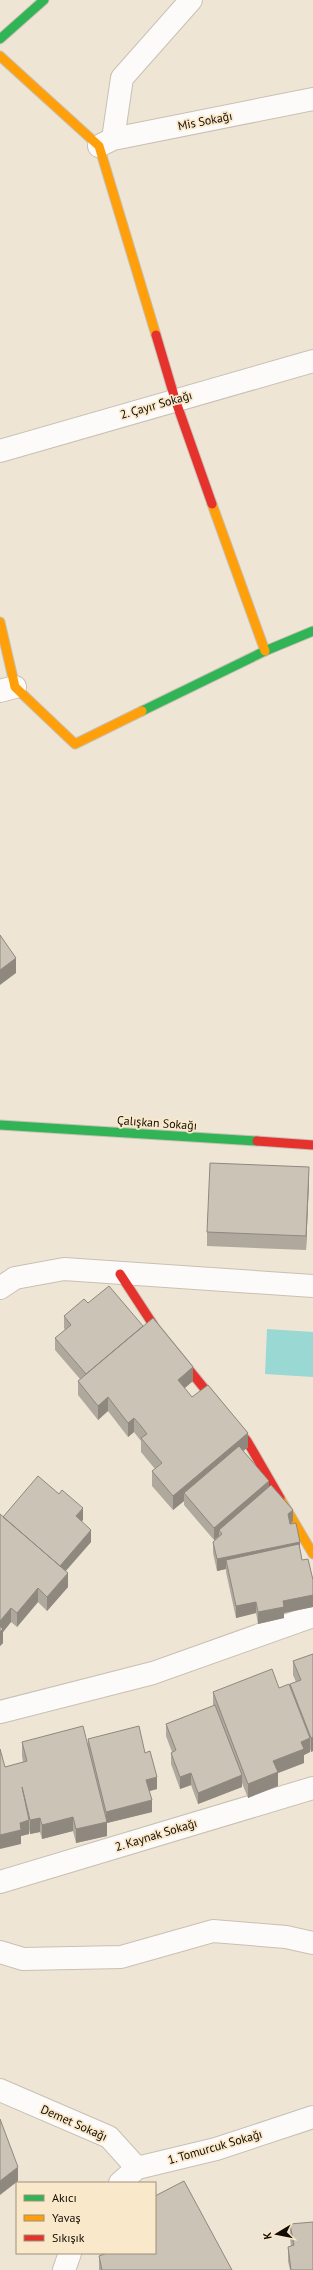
<svg xmlns="http://www.w3.org/2000/svg" width="313" height="2270" viewBox="0 0 313 2270" font-family="'PT Sans',sans-serif">
  <style>
    .water { fill: #9ad8d3 }
    .lines { fill: none; stroke-linecap: round; stroke-linejoin: round }
    .street-casing { stroke: #c8c0b4; stroke-width: 24 }
    .fast-casing { stroke: #c8c0b4; stroke-width: 11 }
    .slow-casing { stroke: #c8c0b4; stroke-width: 11 }
    .jam-casing { stroke: #c8c0b4; stroke-width: 11 }
    .street { stroke: #fdfbf9; stroke-width: 22 }
    .fast { stroke: #30b455; stroke-width: 9 }
    .slow { stroke: #ff9f0a; stroke-width: 9 }
    .jam { stroke: #e5322d; stroke-width: 9 }
    .wall { fill: #afa89d }
    .shaded-wall { fill: #8e887f }
    .building { fill: #cbc3b6; stroke: #8e887f }
    .labels { text-anchor: middle; stroke-width: 3.5; stroke-linejoin: round; paint-order: stroke }
    .street-label { font-size: 12px; fill: #120c03; stroke: #fae8ca }
  </style>
  <rect width="100%" height="100%" fill="#efe5d5"/>
  <!-- water -->
  <path class="water" d="M267,1329L313,1332V1377L265,1374Z"/>
  <g class="lines">
    <defs>
      <path id="street" d="M113,139L122,78L191,0
        M99,146L113,139L313,99
        M0,451L313,361
        M0,691L15,687
        M0,1288L15,1278L64,1269L313,1286
        M0,1712L153,1673L313,1616
        M0,1882L313,1788
        M0,1952L23,1959L121,1957L213,1931L286,1937L313,1943
        M0,2090L109,2137L137,2168
        M120,2183L137,2168L216,2149L313,2117
        M64,2270L70,2253"/>
      <path id="fast" d="M0,39L44,0
        M142,711L265,651L313,631
        M0,1125L257,1141"/>
      <path id="slow" d="M0,56L99,146L156,335
        M212,504L265,651
        M0,622L15,687L75,744L142,711
        M280,1498L313,1554"/>
      <path id="jam" d="M156,335L175,399L212,504
        M257,1141L313,1145
        M120,1274L156,1329L247,1441L280,1498"/>
    </defs>
    <!-- street casing -->
    <use href="#street" class="street-casing"/>
    <!-- fast casing -->
    <use href="#fast" class="fast-casing"/>
    <!-- slow casing -->
    <use href="#slow" class="slow-casing"/>
    <!-- jam casing -->
    <use href="#jam" class="jam-casing"/>
    <!-- street -->
    <use href="#street" class="street"/>
    <!-- fast -->
    <use href="#fast" class="fast"/>
    <!-- slow -->
    <use href="#slow" class="slow"/>
    <!-- jam -->
    <use href="#jam" class="jam"/>
  </g>
  <!-- wall -->
  <path class="wall" d="M309,1181L306,1250L207,1246V1232Z
    M88,1303L143,1326L193,1381L184,1388L192,1397L248,1447L243,1451L269,1487L293,1521L290,1524L300,1550L302,1560L313,1580V1607L284,1613V1618L258,1624L256,1613L236,1618L226,1572V1569L217,1571L213,1553V1542L219,1536L214,1540L184,1505V1501L173,1510L152,1486V1471L155,1469L141,1452V1441L134,1432L128,1437L108,1411L98,1420L78,1395V1381L80,1379L55,1350V1338L65,1330L64,1328V1316Z
    M3,1517L83,1520L81,1521L91,1542L66,1571L68,1587L47,1611L38,1602L17,1627L11,1622L3,1632V1643L0,1646Z
    M313,1654V1751L311,1752L310,1749V1752L304,1755V1763L278,1773V1786L248,1798L242,1783V1787L198,1804L191,1785L180,1789L171,1764V1753L172,1752L166,1736V1724L213,1706V1692L290,1687V1684L296,1682L293,1675V1661Z
    M88,1739L145,1753L157,1789L149,1791L152,1812L107,1823V1836L76,1843L73,1831L42,1839L40,1832L30,1834L29,1830V1834L21,1836V1844L5,1767L23,1762L22,1756V1742L88,1745Z
    M290,2224L313,2270H290L288,2261V2247L291,2246L290,2238Z
    M99,2256L232,2270H99Z"/>
  <!-- shaded-wall -->
  <path class="shaded-wall" d="M16,958V973L0,985V970Z
    M309,1167V1181L306,1250V1236Z
    M193,1367V1381L178,1394V1380Z
    M108,1397V1411L98,1420V1406Z
    M134,1418V1432L128,1437V1423Z
    M248,1433V1447L188,1497L184,1493V1501L173,1510V1496Z
    M269,1481V1493L219,1530V1536L214,1540V1528Z
    M83,1508V1520L76,1528V1516Z
    M293,1510V1521L288,1526V1514Z
    M91,1530V1542L60,1577V1566Z
    M300,1542V1554L226,1560V1569L217,1571V1559Z
    M68,1573V1587L47,1611V1597Z
    M38,1588V1602L17,1627V1613Z
    M313,1595V1607L284,1613V1618L258,1624V1612L283,1601Z
    M256,1602V1613L236,1618V1606Z
    M11,1608V1622L3,1632V1643L0,1646V1621Z
    M313,1737V1751L311,1752V1738Z
    M310,1738V1752L304,1755V1763L278,1773V1786L248,1798V1784L273,1761L301,1742Z
    M191,1773V1785L180,1789V1777Z
    M242,1775V1787L198,1804V1793Z
    M157,1777V1789L146,1792V1780Z
    M152,1800V1812L107,1823V1836L76,1843V1829L106,1822V1812Z
    M73,1817V1831L42,1839V1825Z
    M40,1818V1832L30,1834V1820Z
    M29,1820V1834L21,1836V1844L0,1849V1835L20,1823Z
    M18,2167V2181L0,2195V2181Z"/>
  <!-- building -->
  <path class="building" d="M0,935L16,958L0,970Z
    M210,1163L309,1167L306,1236L207,1232Z
    M109,1286L143,1326L86,1374L55,1338L71,1325L64,1316L84,1299L88,1303Z
    M153,1318L193,1367L178,1380L192,1397L208,1385L248,1433L173,1496L152,1471L162,1463L141,1438L147,1434L141,1426L134,1418L128,1423L108,1397L98,1406L78,1381Z
    M239,1446L269,1481L214,1528L184,1493Z
    M38,1476L59,1494L62,1490L83,1508L76,1516L91,1530L60,1566L3,1517Z
    M271,1485L293,1510L288,1514L290,1524L296,1523L300,1542L217,1559L213,1542L222,1534L219,1530Z
    M0,1514L68,1573L47,1597L38,1588L17,1613L11,1608L0,1621Z
    M299,1544L302,1560L308,1559L313,1580V1595L283,1601L284,1607L258,1612L256,1602L236,1606L226,1560Z
    M0,1626L3,1629L0,1632Z
    M313,1654V1737L311,1738L290,1684L301,1680L293,1661Z
    M272,1669L279,1688L289,1684L310,1738L301,1742L304,1749L273,1761L278,1772L248,1784L213,1692Z
    M215,1705L242,1775L198,1793L191,1773L180,1777L171,1753L176,1750L166,1724Z
    M83,1726L107,1822L76,1829L73,1817L42,1825L40,1818L30,1820L22,1787L29,1820L20,1823L21,1830L0,1835V1749L5,1767L27,1761L22,1742Z
    M139,1726L145,1753L150,1751L157,1777L146,1780L152,1800L106,1812L88,1739Z
    M0,2119L18,2167L0,2181Z
    M184,2181L232,2270H102L99,2256L107,2253H155V2196Z
    M313,2222V2270H291L288,2247L294,2245L290,2224Z"/>
  <g class="labels">
    <!-- street labels -->
    <g class="street-label">
      <text transform="translate(205 121) rotate(-11)" y="4">Mis Sokağı</text>
      <text transform="translate(156 405) rotate(-16)" y="4">2. Çayır Sokağı</text>
      <text transform="translate(157 1123) rotate(4)" y="4">Çalışkan Sokağı</text>
      <text transform="translate(156 1835) rotate(-17)" y="4">2. Kaynak Sokağı</text>
      <text transform="translate(74 2123) rotate(24)" y="4">Demet Sokağı</text>
      <text transform="translate(215 2147) rotate(-16)" y="4">1. Tomurcuk Sokağı</text>
    </g>
  </g>
  <!-- legend -->
  <rect x="16" y="2182" width="140" height="72" fill="#fae8ca" stroke="#9d907a"/>
  <rect x="24" y="2195" width="20" height="6" fill="#30b455" stroke="#9d907a"/>
  <text x="52" y="2202" font-size="12" fill="#120c03">Akıcı</text>
  <rect x="24" y="2215" width="20" height="6" fill="#ff9f0a" stroke="#9d907a"/>
  <text x="52" y="2222" font-size="12" fill="#120c03">Yavaş</text>
  <rect x="24" y="2235" width="20" height="6" fill="#e5322d" stroke="#9d907a"/>
  <text x="52" y="2242" font-size="12" fill="#120c03">Sıkışık</text>
  <!-- north arrow -->
  <g transform="translate(277 2234) rotate(260)" stroke="#fae8ca" stroke-width="3" paint-order="stroke">
  <path d="M0-3L7 15L0 10L-7 15Z" fill="#120c03"/>
  <text y="-6" font-size="11" font-weight="bold" text-anchor="middle" fill="#120c03">K</text>
  </g>
</svg>
